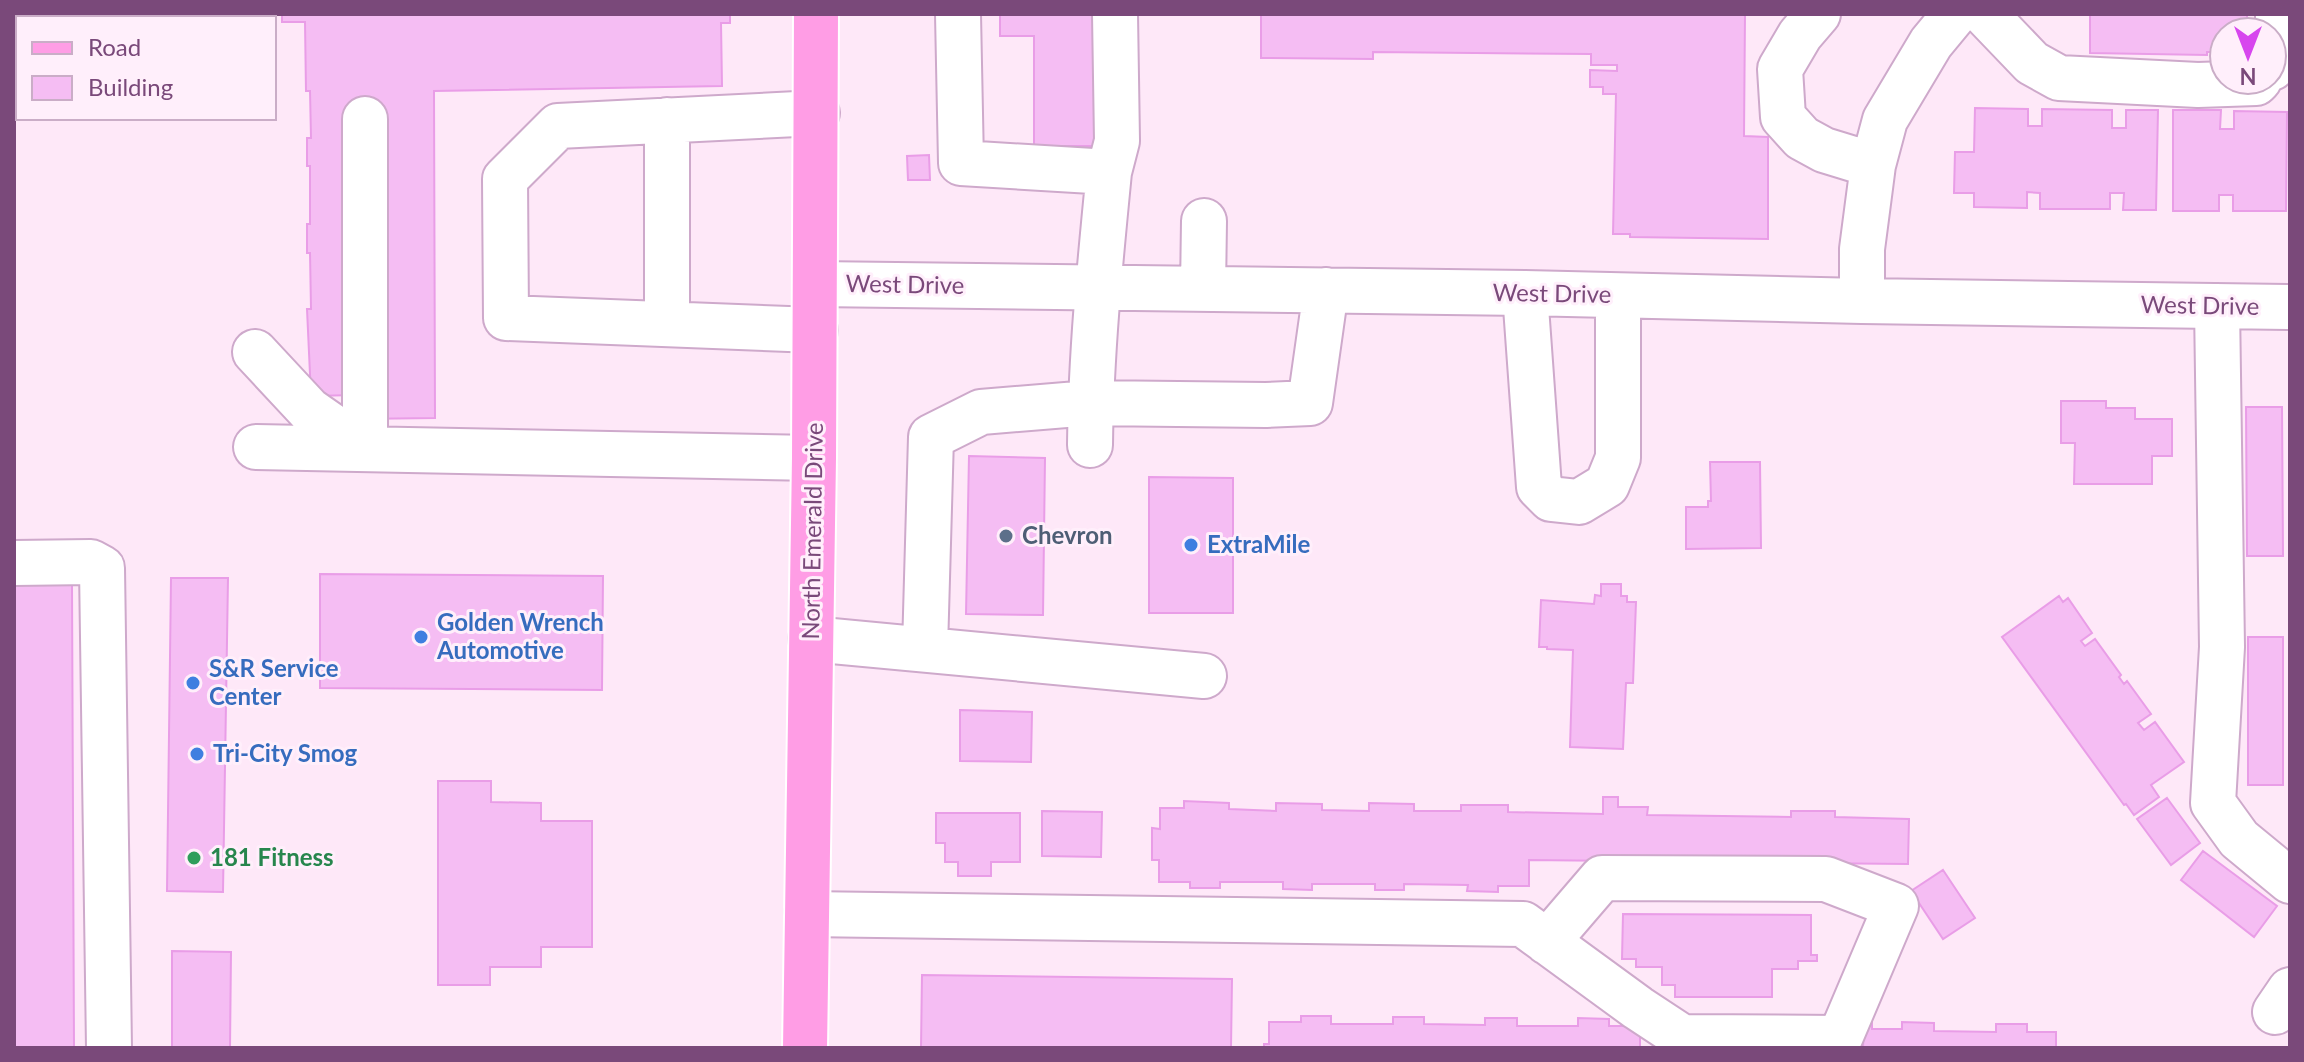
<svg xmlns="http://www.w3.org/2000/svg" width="2304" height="1062" viewBox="0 0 2304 1062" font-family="Lato,sans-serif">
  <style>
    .building { fill: #f5bdf3; stroke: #e99de7; stroke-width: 2 }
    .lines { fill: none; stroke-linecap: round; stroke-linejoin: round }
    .minor-casing { stroke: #cea9cb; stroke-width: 48 }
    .major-casing { stroke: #fff; stroke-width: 48 }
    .minor { stroke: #fff; stroke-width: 44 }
    .major { stroke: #ff9de5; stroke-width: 44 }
    .service-dot { fill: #5c6f8a; stroke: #ffeffb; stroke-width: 3 }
    .shop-dot { fill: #3f7fe0; stroke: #ffeffb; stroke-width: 3 }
    .leisure-dot { fill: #2e9e5b; stroke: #ffeffb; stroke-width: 3 }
    .labels { text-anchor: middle; stroke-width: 6; stroke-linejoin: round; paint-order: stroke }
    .street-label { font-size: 24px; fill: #7a497a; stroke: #ffeffb }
    .service-label { font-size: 24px; font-weight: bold; fill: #4e5e75; stroke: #ffeffb; text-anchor: start }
    .shop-label { font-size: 24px; font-weight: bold; fill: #366cbe; stroke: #ffeffb; text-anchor: start }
    .leisure-label { font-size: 24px; font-weight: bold; fill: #27864d; stroke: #ffeffb; text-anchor: start }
  </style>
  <rect width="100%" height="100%" fill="#fee8f8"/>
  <!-- building -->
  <path class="building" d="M51,14H107V18H51Z
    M282,14H730V23H721L722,86L434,91L435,418L357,419L356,395L311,396L307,309H311L310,253H307V224H310V166H307V138H311L310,91H306L305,22H282Z
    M1000,14H1104V146H1034V36H1000Z
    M1261,14H1745L1744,136L1768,137V239L1630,237V234H1613L1616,94H1603V87H1590V70L1617,71V65H1591V54L1373,52V59L1261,58Z
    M2090,14H2247V32H2224V52H2207V55L2090,53Z
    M1975,108L2028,109V126H2042V109L2112,110V128H2126V110H2158L2156,210H2123L2124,193H2110V209H2040V193L2027,192V208L1974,207V193H1954L1955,152H1974Z
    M2173,110H2221L2220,129H2234V111L2287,112L2286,211H2233V195H2219V211H2173Z
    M929,155L930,180H908L907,156Z
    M2061,401H2106V408H2135V419H2172V456H2152V484H2074L2075,443H2061Z
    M2246,407H2282L2283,556H2247Z
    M969,456L1045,458L1043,615L966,614Z
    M1710,462H1760L1761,548L1686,549V507H1708V501H1711Z
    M1149,477L1233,478V613H1149Z
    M320,574L603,576L602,690L320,688Z
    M171,578H228L223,892L167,891Z
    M1601,584H1621V596H1627V602H1636L1633,683H1626L1623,749L1570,747L1573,650L1547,649V647H1539L1541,600L1594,604L1595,595L1601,596Z
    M14,585H72L74,1048H14Z
    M2059,596L2063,602L2068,598L2092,633L2081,641L2085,646L2095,639L2121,675L2119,677L2124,684L2127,681L2151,714L2138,723L2144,730L2155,722L2184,762L2151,785L2159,797L2134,815L2126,804L2124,805L2002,637Z
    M2248,637H2283V785H2248Z
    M960,710L1032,712L1031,762L960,761Z
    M438,781H491V802L541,803V821H592V947H541V967H490V985H438Z
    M1603,797H1618V807H1648L1647,815L1791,817V811H1835V817L1909,819L1908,864L1529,860V886H1498V892L1467,891L1468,885L1404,884V890H1375V884H1312V890L1283,889V882H1220V888H1190V882H1159V860H1152V828L1160,829V808H1184V801L1229,803V809L1276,811V803L1322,804V810L1369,811V803L1414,804V811H1461V805H1508V812L1603,814Z
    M2167,798L2200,843L2171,865L2137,819Z
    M1042,811L1102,812L1101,857L1042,856Z
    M936,813H1020V862H991V876H958V862H945V843H936Z
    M2203,851L2277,906L2254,937L2181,880Z
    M1943,870L1975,918L1943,939L1911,891Z
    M1623,914L1811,915V955H1817V961H1798V969H1772V997H1675V985H1662V967H1636V959H1622Z
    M172,951L231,952L230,1048H172Z
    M922,975L1232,979L1231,1048H921Z
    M1301,1016H1331V1024H1393V1017H1424V1024L1485,1025V1018H1517V1026H1578V1018L1609,1019V1026H1640V1048H1659H1264V1044H1269V1022H1301Z
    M1864,1019H1872V1029H1902V1022L1934,1023V1031L1996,1032V1024H2027V1032H2056V1048H1863Z"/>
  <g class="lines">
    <defs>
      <path id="minor" d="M958,14L961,163L1109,172C1100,263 1091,354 1090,445
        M1818,14L1800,35L1780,69L1783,117L1802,138L1824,150L1873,165
        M1985,14L2032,63L2059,78L2198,85L2256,83L2259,80
        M2272,68L2278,46V14
        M365,119V449
        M667,120V324
        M1109,172L1117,141L1115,14
        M815,284L1525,293L1862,301L2290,307
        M1203,289L1204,221
        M1525,293L1539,487L1551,499L1579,502L1607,485L1618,458V296
        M1862,301V249L1873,165L1885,120L1931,43L1955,14
        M2217,306L2222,647L2213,803L2239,839L2290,881
        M815,330L506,318L505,179L558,126L817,113
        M255,352L309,410L365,449
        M256,447L814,458
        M14,563L91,562L102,568L109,1048
        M811,639L1204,676
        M925,649L931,437L981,412L1090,403L1266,405L1310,403L1326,290
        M807,914L1523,924L1638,1008L1682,1037L1840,1038L1896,906L1826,879L1602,878L1547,942
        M2275,1012L2290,990"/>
      <path id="major" d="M805,1048L814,458L816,14"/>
    </defs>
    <!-- minor casing -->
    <use href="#minor" class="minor-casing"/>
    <!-- major casing -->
    <use href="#major" class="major-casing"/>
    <!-- minor -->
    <use href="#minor" class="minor"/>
    <!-- major -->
    <use href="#major" class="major"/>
  </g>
  <!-- markers -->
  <circle class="service-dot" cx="1006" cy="536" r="8"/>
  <g class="shop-dot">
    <circle cx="1191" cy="545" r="8"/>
    <circle cx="421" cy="637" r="8"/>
    <circle cx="193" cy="683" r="8"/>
    <circle cx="197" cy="754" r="8"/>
  </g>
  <circle class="leisure-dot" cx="194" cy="858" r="8"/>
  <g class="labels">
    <!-- street labels -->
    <g class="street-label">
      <text transform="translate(905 285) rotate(1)" y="8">West Drive</text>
      <text transform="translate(1552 294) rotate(1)" y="8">West Drive</text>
      <text transform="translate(2200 306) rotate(1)" y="8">West Drive</text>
      <text transform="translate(813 531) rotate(-89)" y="8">North Emerald Drive</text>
    </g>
    <!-- service labels -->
    <g class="service-label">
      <text x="1022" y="544">Chevron</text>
    </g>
    <!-- shop labels -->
    <g class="shop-label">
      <text x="1207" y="553">ExtraMile</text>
      <text x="437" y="631">Golden Wrench<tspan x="437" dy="28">Automotive</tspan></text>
      <text x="209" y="677">S&amp;R Service<tspan x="209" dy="28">Center</tspan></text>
      <text x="213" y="762">Tri-City Smog</text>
    </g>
    <!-- leisure labels -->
    <g class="leisure-label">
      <text x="210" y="866">181 Fitness</text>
    </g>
  </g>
  <!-- border -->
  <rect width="2304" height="1062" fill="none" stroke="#7a497a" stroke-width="32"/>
  <!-- legend -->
  <rect x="16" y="16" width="260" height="104" fill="#ffeffb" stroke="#caadc7" stroke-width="2"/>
  <rect x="32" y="42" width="40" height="12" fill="#ff9de5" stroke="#caadc7" stroke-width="2"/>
  <text x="88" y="56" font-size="24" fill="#7a497a">Road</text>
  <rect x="32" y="76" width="40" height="24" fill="#f5bdf3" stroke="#caadc7" stroke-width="2"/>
  <text x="88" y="96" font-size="24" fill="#7a497a">Building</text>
  <!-- north arrow -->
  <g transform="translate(2248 56) rotate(180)"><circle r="38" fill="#ffeffb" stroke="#caadc7" stroke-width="2"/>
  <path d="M0-6L14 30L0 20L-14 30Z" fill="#d746ee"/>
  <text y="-12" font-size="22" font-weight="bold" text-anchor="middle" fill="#7a497a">N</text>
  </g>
</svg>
